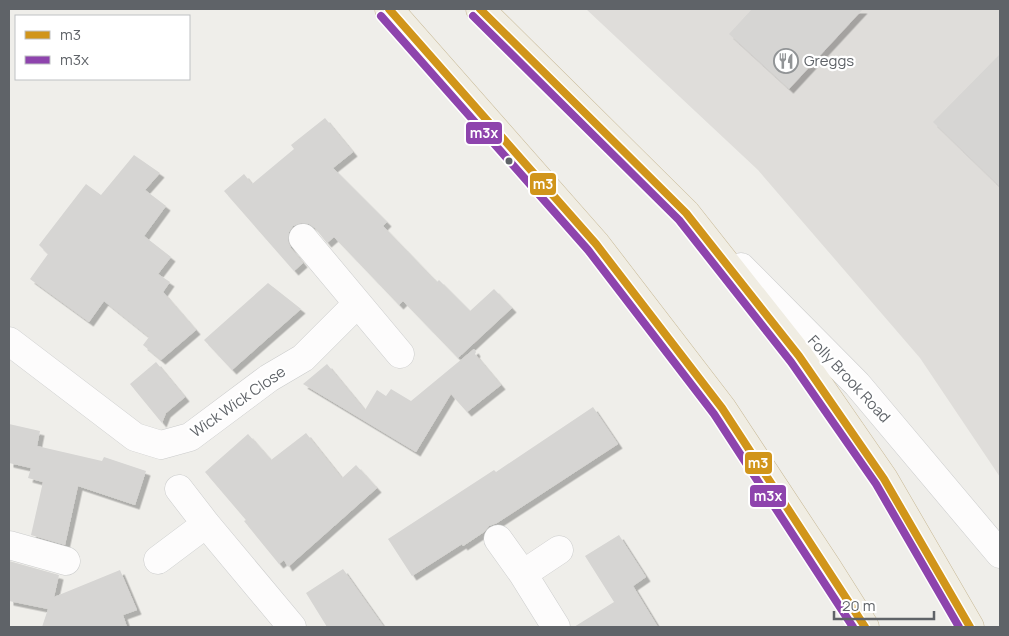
<svg xmlns="http://www.w3.org/2000/svg" width="1009" height="636" viewBox="0 0 1009 636" font-family="Manrope,sans-serif">
  <style>
    .industrial { fill: #dfddda }
    .building { fill: #d6d5d3; filter: url(#shadow) }
    .lines { fill: none; stroke-linecap: round; stroke-linejoin: round }
    .minor-casing { stroke: #cbcccc; stroke-width: 29 }
    .highway-casing { stroke: #c8b996; stroke-width: 29 }
    .minor { stroke: #fdfcfc; stroke-width: 28 }
    .highway { stroke: #f0ede3; stroke-width: 28 }
    .bus-1-casing { stroke: #fff; stroke-width: 11 }
    .bus-2-casing { stroke: #fff; stroke-width: 11 }
    .bus-1 { stroke: #d1951a; stroke-width: 8 }
    .bus-2 { stroke: #8e44ad; stroke-width: 8 }
    .bus-dot { fill: #5f6368; stroke: #fff; stroke-width: 2 }
    .labels { text-anchor: middle; stroke-width: 4.5; stroke-linejoin: round; paint-order: stroke }
    .poi-label { font-size: 15px; fill: #5f6368; stroke: #fff; text-anchor: start }
    .street-label { font-size: 15px; fill: #5f6368; stroke: #fff }
    .line-badge { stroke: #fff; stroke-width: 2 }
    .badge-label { font-size: 14px; text-anchor: middle; font-weight: bold; fill: #fff }
  </style>
  <defs>
    <filter id="shadow"><feDropShadow dx="4.5" dy="4.5" stdDeviation="0" flood-color="#0004"/></filter>
  </defs>
  <rect width="100%" height="100%" fill="#efeeea"/>
  <!-- industrial -->
  <path class="industrial" d="M586,9H1000V477L920,358L758,170Z"/>
  <!-- building -->
  <path class="building" d="M752,9H863L789,89L729,34Z
    M1000,54V187L933,122Z
    M325,118L353,152L333,168L387,222L383,226L437,282L439,280L470,311L494,289L512,308L458,358L403,301L399,305L334,237L327,243L315,228L309,224L301,223L293,226L289,232L288,241L291,248L303,263L294,271L224,191L244,174L252,184L294,149L291,145Z
    M134,155L160,173L145,190L166,206L144,236L171,257L158,274L170,282L163,292L196,330L161,360L143,345L149,337L104,301L89,322L30,279L48,254L39,245L86,184L101,195Z
    M268,283L301,309L232,370L204,340Z
    M474,349L476,352L475,354L501,385L467,412L451,394L416,452L303,384L327,364L365,410L377,390L386,396L391,389L411,401Z
    M156,362L185,397L166,413L162,423L130,384Z
    M593,407L618,444L497,523L489,526L484,532L463,546L462,544L412,576L388,539L494,470L496,472Z
    M9,424L40,431L37,446L102,461L104,457L146,471L135,505L78,486L65,545L31,535L43,482L28,478L31,468L9,463Z
    M306,433L342,478L356,465L377,488L288,567L284,560L279,564L244,521L246,520L205,472L248,434L271,460Z
    M619,535L646,577L633,586L658,627H574L614,602L585,556Z
    M9,561L59,575L54,597L120,570L137,610L123,615L127,627H42L48,609L9,601Z
    M343,569L384,627H327L306,593Z"/>
  <g class="lines">
    <defs>
      <path id="minor" d="M303,238L400,354
        M741,267L857,384L1000,554
        M9,341L135,437L161,445L190,437L269,378L303,358L357,304
        M179,489L206,524L292,627
        M498,539L523,574L556,627
        M9,545L66,561
        M158,560L206,524
        M523,574L559,550"/>
      <path id="highway" d="M389,9L596,244L722,408L827,567L865,627
        M480,9L686,213L799,356L884,479L970,627"/>
    </defs>
    <!-- minor casing -->
    <use href="#minor" class="minor-casing"/>
    <!-- highway casing -->
    <use href="#highway" class="highway-casing"/>
    <!-- minor -->
    <use href="#minor" class="minor"/>
    <!-- highway -->
    <use href="#highway" class="highway"/>
    <defs>
      <path id="bus-1" d="M389,9L596,244L722,408L865,627
        M480,9L686,213L799,356L884,479L970,627"/>
      <path id="bus-2" d="M381,16L588,250L714,414L853,627
        M473,16L679,220L791,362L876,484L959,627"/>
    </defs>
    <!-- bus-1 casing -->
    <use href="#bus-1" class="bus-1-casing"/>
    <!-- bus-2 casing -->
    <use href="#bus-2" class="bus-2-casing"/>
    <!-- bus-1 -->
    <use href="#bus-1" class="bus-1"/>
    <!-- bus-2 -->
    <use href="#bus-2" class="bus-2"/>
  </g>
  <!-- icons -->
  <defs>
    <symbol id="restaurant-ring" viewBox="-11 -11 22 22"><circle r="9.5" fill="#fff" stroke="#919496" stroke-width="1.5"/><path d="M-5-6h1v4h1v-4h1v4h1v-4h1v5L-1.5 .5V6h-2V.5L-5-1ZM5-6V6H3V1.5H1.5Q1.5-4 5-6Z" fill="#919496"/></symbol>
  </defs>
  <g fill-rule="evenodd">
    <use href="#restaurant-ring" x="772" y="47" width="28" height="28"/>
  </g>
  <!-- markers -->
  <circle class="bus-dot" cx="509" cy="161" r="4.5"/>
  <g class="labels">
    <!-- poi labels -->
    <g class="poi-label">
      <text x="804" y="66">Greggs</text>
    </g>
    <!-- street labels -->
    <g class="street-label">
      <text transform="translate(849 379) rotate(47)" y="5">Folly Brook Road</text>
      <text transform="translate(238 402) rotate(-35)" y="5">Wick Wick Close</text>
    </g>
  </g>
  <g class="line-badge">
    <rect x="465" y="121" width="38" height="24" rx="5" fill="#8e44ad"/>
    <rect x="529" y="172" width="28" height="24" rx="5" fill="#d1951a"/>
    <rect x="744" y="451" width="29" height="24" rx="5" fill="#d1951a"/>
    <rect x="749" y="484" width="38" height="24" rx="5" fill="#8e44ad"/>
  </g>
  <g class="badge-label">
    <text x="484" y="138">m3x</text>
    <text x="543" y="189">m3</text>
    <text x="758" y="468">m3</text>
    <text x="768" y="501">m3x</text>
  </g>
  <!-- border -->
  <rect width="1009" height="636" fill="none" stroke="#5f6368" stroke-width="20"/>
  <!-- legend -->
  <rect x="15" y="15" width="175" height="65" fill="#ffffff" stroke="#bfc1c3"/>
  <rect x="25" y="31" width="25" height="8" fill="#d1951a" stroke="#bfc1c3"/>
  <text x="60" y="40" font-size="15" fill="#5f6368">m3</text>
  <rect x="25" y="56" width="25" height="8" fill="#8e44ad" stroke="#bfc1c3"/>
  <text x="60" y="65" font-size="15" fill="#5f6368">m3x</text>
  <!-- scale -->
  <path d="M834 611v8h100v-8" fill="none" stroke="#5f6368" stroke-width="2.5"/>
  <text x="842" y="611" font-size="15" fill="#5f6368" stroke="#ffffff" stroke-width="4" paint-order="stroke">20 m</text>
</svg>
